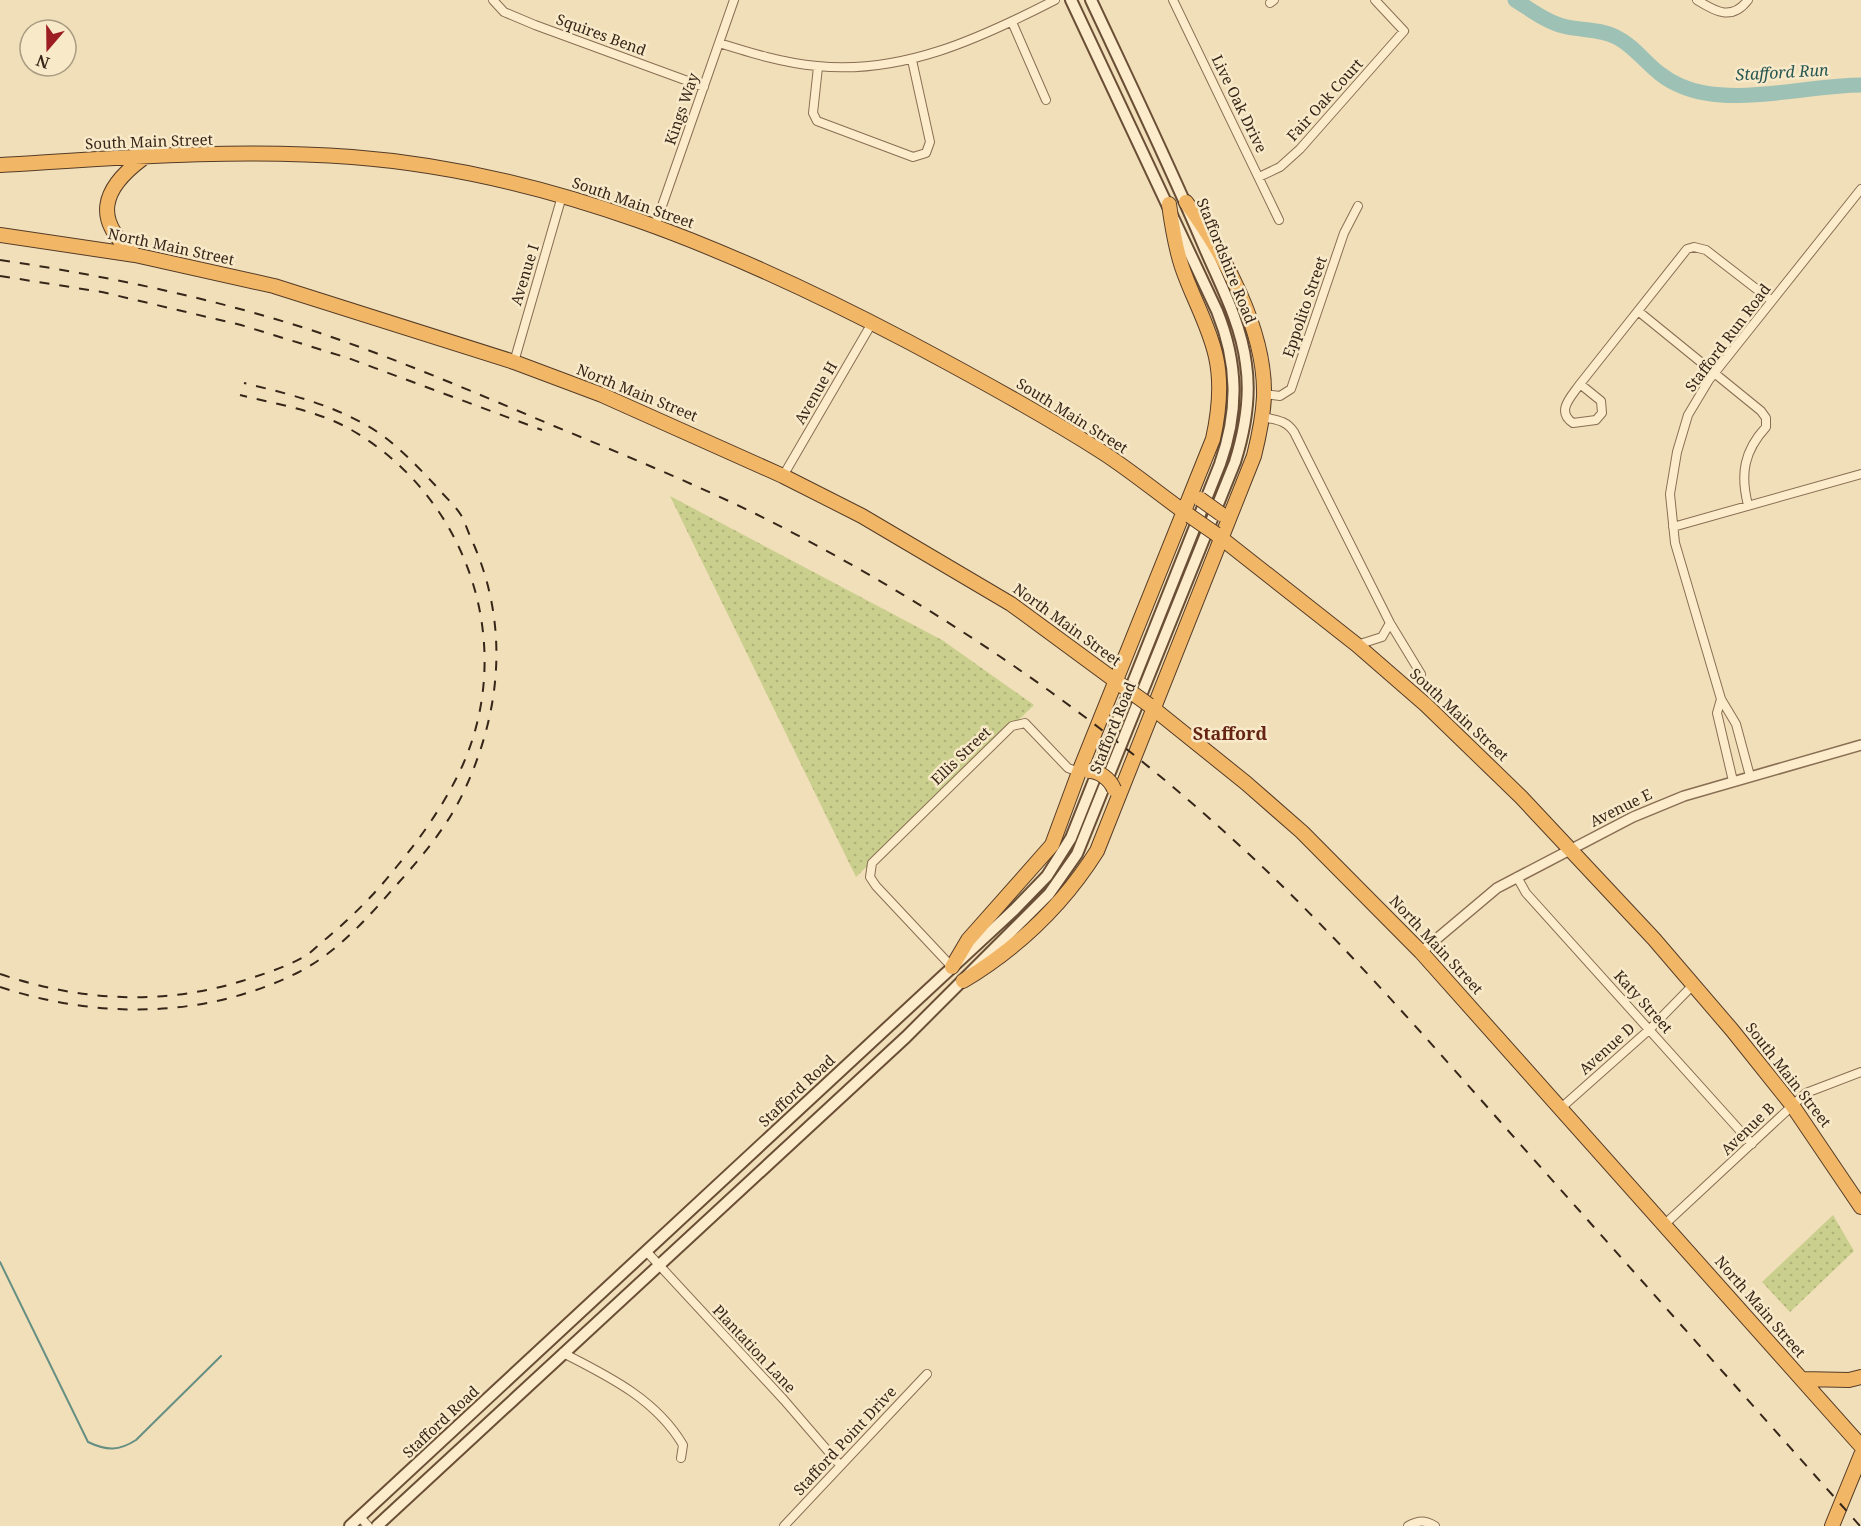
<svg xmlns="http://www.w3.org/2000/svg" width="1861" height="1526" viewBox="0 0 1861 1526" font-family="'Noto Serif',serif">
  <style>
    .grass { fill: url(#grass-dots) }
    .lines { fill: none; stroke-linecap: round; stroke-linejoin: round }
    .stream { stroke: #668f83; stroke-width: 2 }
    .river { stroke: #9ec1b6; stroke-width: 15 }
    .minor-casing { stroke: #896e53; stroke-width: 10 }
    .tertiary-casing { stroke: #896e53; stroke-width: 12 }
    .secondary-casing { stroke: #6a4f36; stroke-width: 14 }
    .trunk-casing { stroke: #553c28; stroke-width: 16 }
    .minor { stroke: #fceccc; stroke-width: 8 }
    .tertiary { stroke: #fceccc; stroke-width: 9 }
    .secondary { stroke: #fceccc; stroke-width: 10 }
    .trunk { stroke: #f2b766; stroke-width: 14 }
    .rail { stroke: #362619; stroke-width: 2; stroke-dasharray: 10 10; stroke-linecap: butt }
    .trunk-bridge-casing { stroke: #553c28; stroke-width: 16; stroke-linecap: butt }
    .trunk-bridge { stroke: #f2b766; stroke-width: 14 }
    .labels { text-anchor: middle; stroke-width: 5; stroke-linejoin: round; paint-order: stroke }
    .street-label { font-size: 15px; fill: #362619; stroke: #f8e9c9 }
    .water-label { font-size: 16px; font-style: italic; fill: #275753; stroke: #f8e9c9 }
    .quarter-label { font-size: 18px; font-weight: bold; fill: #662415; stroke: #f8e9c9 }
  </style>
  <defs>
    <pattern id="grass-dots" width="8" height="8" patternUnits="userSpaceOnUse" patternTransform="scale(1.5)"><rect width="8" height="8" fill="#cacf8d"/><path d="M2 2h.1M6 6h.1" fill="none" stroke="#aeb279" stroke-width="1.8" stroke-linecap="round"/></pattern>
  </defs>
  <rect width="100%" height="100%" fill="#f1dfb9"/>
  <!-- grass -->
  <path class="grass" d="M670,496L942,640L1034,705L856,877Z
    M1833,1215L1854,1251L1790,1312L1762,1282Z"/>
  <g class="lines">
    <!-- stream -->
    <path class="stream" d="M0,1262L88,1442C107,1451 119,1451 136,1440L221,1356"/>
    <!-- river -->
    <path class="river" d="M1515,0C1530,9 1546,22 1563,26C1581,31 1599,28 1616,37C1639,48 1651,74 1681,86C1732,108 1807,85 1861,85"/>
    <defs>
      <path id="minor" d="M493,0L504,12L535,25L704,87
        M1173,0L1279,220
        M1697,0C1716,12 1732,21 1748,0
        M1270,3L1274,0
        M1012,22L1046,100
        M719,43C751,53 783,63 817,66C902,75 981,38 1055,0
        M818,67L813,113L817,121L913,157L926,153L930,142L912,60
        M1259,177L1280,167L1300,149L1404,31L1375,0
        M655,226L734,0
        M1638,311L1761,411L1766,418V427C1744,451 1740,474 1748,505
        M514,362L562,196
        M1580,384L1601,401L1602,413L1596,420L1573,423C1555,411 1572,396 1580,384L1687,249L1694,247L1706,250L1772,301
        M1264,394L1280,396L1291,389L1344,233L1358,206
        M1263,417C1276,420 1286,420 1294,432L1390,623L1421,674
        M783,476L872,323
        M1673,527L1861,474
        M1357,645L1382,637L1390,623
        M1721,699L1717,713L1733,781
        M1750,776L1736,724L1721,699L1675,543L1670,494L1677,452L1688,415L1709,380L1861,189
        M1517,877L1526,893L1752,1144
        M952,967L876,886L870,877L872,863L1012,726L1025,723L1068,768L1079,772
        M1561,1108L1650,1029L1694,984
        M1665,1224L1806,1093L1861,1072
        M647,1252L784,1400L840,1465
        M563,1353C608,1376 656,1399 683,1445L681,1458
        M360,1517L368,1526
        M784,1526L927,1374
        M1408,1526C1419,1520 1425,1520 1435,1526"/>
      <path id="tertiary" d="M1421,952L1497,888L1633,817L1684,796L1861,745"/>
      <path id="secondary" d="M350,1526L1014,910L1047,876L1071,838L1220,464C1239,411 1238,363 1217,311L1071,0
        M377,1526L906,1037L1049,894L1077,854L1235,462C1245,430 1251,397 1246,364C1241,322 1219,282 1203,244C1168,162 1129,81 1091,0"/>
      <path id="trunk" d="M0,165C116,158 235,148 352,157C549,172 734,250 907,341C973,376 1039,412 1102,452C1133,472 1160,495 1190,516
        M0,235L135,255L274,286L514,362L602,395L783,476L862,516L1011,604L1124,687
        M135,255C92,220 102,189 142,159
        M1216,534L1357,645L1426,705L1521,797L1654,939L1732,1030L1792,1105L1861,1207
        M1149,705L1246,783L1302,832L1421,952L1861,1446
        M952,967L968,940L1052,845L1079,772L1213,439C1219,412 1222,384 1216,357C1209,325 1192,297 1182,267C1175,246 1172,226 1169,204
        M963,981C1018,948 1063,905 1097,851L1254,456C1259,436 1263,417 1264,397C1266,330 1224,254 1186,202
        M1802,1379L1849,1380L1861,1377
        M1832,1526L1861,1455"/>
    </defs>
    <!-- minor casing -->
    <use href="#minor" class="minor-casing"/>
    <!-- tertiary casing -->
    <use href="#tertiary" class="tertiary-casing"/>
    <!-- secondary casing -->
    <use href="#secondary" class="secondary-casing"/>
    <!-- trunk casing -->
    <use href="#trunk" class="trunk-casing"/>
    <!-- minor -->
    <use href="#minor" class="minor"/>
    <!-- tertiary -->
    <use href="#tertiary" class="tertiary"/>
    <!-- secondary -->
    <use href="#secondary" class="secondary"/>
    <!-- trunk -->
    <use href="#trunk" class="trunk"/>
    <!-- rail -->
    <path class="rail" d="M0,260C107,276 213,298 317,332C397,359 476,393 554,426C622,454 690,482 756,514C936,604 1104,719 1251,856C1347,946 1433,1046 1520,1144C1634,1272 1747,1399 1860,1526
      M0,276L102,292L241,325L348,358L542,430
      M0,974C80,1001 161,1006 242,981C264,974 287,967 307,955C314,950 320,943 327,938C354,915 376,893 398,865C422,836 443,806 460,771C519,646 468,495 348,428C315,410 276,404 240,395
      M0,987C97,1019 204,1019 297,973C335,954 365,921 392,890C419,860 447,828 464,791C501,712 509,627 474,545C469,535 466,524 461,515C454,504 443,495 435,485C414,463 391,438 364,424C327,403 285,393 244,383"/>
    <defs>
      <path id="trunk-bridge" d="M1200,499L1221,514
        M1190,516L1216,534
        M1124,687L1149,705
        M1089,771C1099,771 1110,779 1114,789"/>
    </defs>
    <!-- trunk-bridge casing -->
    <use href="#trunk-bridge" class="trunk-bridge-casing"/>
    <!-- trunk-bridge -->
    <use href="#trunk-bridge" class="trunk-bridge"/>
  </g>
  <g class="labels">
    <!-- street labels -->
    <g class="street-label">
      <text transform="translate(601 35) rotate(20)" y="5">Squires Bend</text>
      <text transform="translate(1325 100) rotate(-48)" y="5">Fair Oak Court</text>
      <text transform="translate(1239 104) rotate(64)" y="5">Live Oak Drive</text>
      <text transform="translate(682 109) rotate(-71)" y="5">Kings Way</text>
      <text transform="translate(149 142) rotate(-2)" y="5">South Main Street</text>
      <text transform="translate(633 203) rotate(19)" y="5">South Main Street</text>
      <text transform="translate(171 247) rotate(12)" y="5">North Main Street</text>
      <text transform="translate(1226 261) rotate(68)" y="5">Staffordshire Road</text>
      <text transform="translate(525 275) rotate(-73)" y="5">Avenue I</text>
      <text transform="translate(1305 307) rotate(-71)" y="5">Eppolito Street</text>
      <text transform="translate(1728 338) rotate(-53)" y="5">Stafford Run Road</text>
      <text transform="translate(637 393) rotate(22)" y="5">North Main Street</text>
      <text transform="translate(816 393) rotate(-60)" y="5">Avenue H</text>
      <text transform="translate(1072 416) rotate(32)" y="5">South Main Street</text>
      <text transform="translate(1067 625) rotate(36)" y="5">North Main Street</text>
      <text transform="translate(1459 715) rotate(43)" y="5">South Main Street</text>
      <text transform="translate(1113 728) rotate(-68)" y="5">Stafford Road</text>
      <text transform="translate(961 756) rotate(-44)" y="5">Ellis Street</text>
      <text transform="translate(1621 808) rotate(-26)" y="5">Avenue E</text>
      <text transform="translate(1436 945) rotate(47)" y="5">North Main Street</text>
      <text transform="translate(1643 1002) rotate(48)" y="5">Katy Street</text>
      <text transform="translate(1607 1049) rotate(-42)" y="5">Avenue D</text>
      <text transform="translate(1788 1075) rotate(52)" y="5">South Main Street</text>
      <text transform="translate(797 1091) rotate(-43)" y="5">Stafford Road</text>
      <text transform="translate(1748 1129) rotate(-44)" y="5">Avenue B</text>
      <text transform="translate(1760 1307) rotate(49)" y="5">North Main Street</text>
      <text transform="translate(754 1349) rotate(47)" y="5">Plantation Lane</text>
      <text transform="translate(441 1422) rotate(-43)" y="5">Stafford Road</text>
      <text transform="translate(845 1441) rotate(-47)" y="5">Stafford Point Drive</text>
    </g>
    <!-- water labels -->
    <g class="water-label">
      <text transform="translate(1782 72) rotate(-3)" y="6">Stafford Run</text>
    </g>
    <!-- quarter labels -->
    <g class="quarter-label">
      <text x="1230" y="740">Stafford</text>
    </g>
  </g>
  <!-- north arrow -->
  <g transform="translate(48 48) rotate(200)"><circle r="28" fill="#f8e9c9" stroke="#aa9b83" stroke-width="1.5"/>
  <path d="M0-4.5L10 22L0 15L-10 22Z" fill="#9c1e22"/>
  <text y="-9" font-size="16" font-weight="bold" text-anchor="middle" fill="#362619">N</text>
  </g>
</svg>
